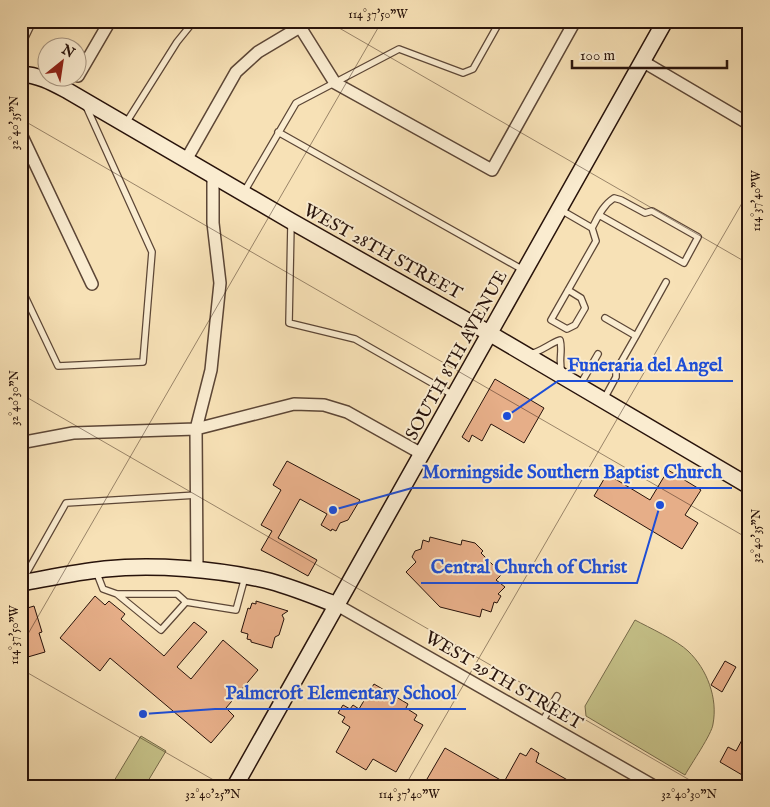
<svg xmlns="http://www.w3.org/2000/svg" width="770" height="807" viewBox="0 0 770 807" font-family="'IM FELL English',serif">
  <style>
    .green { fill: #c5c188; stroke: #766a4a }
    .building { fill: #e6ae88; stroke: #28130b }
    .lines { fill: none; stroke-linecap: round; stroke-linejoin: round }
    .lane-casing { stroke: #5c4636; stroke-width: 8 }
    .street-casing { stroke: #5c4636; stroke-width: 14 }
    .secondary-casing { stroke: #28130b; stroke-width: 18 }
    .lane { stroke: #faecd0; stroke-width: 5.5 }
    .street { stroke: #faecd0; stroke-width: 11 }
    .secondary { stroke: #faecd0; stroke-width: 15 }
    .ticks { fill: none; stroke: #28130b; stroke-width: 1; stroke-opacity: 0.45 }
    .labels { text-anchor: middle; stroke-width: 4; stroke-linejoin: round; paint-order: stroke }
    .street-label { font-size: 18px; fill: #28130b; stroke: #faecd0 }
    .leader { fill: none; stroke: #1d4ed8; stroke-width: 2 }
    .callout-dot { fill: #1d4ed8; stroke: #faecd0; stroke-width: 2 }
    .callout-label { font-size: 19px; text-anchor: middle; font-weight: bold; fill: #1d4ed8; stroke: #faecd0; stroke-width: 4; stroke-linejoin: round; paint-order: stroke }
    .neatline { fill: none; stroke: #28130b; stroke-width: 2 }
    .ticks-label { font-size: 12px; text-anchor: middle; fill: #28130b }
  </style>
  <rect width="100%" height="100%" fill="#f7e1b6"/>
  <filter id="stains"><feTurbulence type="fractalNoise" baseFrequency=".004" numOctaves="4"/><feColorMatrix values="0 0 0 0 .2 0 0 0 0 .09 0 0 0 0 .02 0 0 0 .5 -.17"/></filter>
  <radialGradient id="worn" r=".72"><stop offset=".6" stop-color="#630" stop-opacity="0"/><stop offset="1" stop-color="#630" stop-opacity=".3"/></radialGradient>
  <!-- green -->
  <path class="green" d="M635,620C648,627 678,641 688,651C707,669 718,698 713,724C712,734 691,764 685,775L586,716L585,706Z
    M141,736L166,751L145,786H111Z"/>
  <!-- building -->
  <path class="building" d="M495,379L544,408L524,443L491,424L482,441L472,435L469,442L462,437Z
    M287,461L360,500L348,520L340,523L336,531L332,529L331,531L321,525L327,514L300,499L278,538L317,560L308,576L261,550L272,531L261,525L281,490L273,485Z
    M668,470L701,490L685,515L698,523L682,549L594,496L607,474L650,500Z
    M430,537L461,545L462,540L475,543L483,551L481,553L502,574L496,580L505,587L498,594L501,596L497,603L494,602L491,612L482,609L480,617L440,607L406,572L416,562L412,557L415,551L421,549L423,540L429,542Z
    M95,596L105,605L109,601L125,614L121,619L164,656L194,622L207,632L177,667L191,679L223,640L258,670L226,708L234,716L211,743L110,658L100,671L60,638Z
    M256,601L288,611L282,615L284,619L279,635L275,637L272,648L251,642V640L247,639L248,634L241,632L248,608L250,609L252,603L256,604Z
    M34,606L42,632L39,633L45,652L21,659V610Z
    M725,661L736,667L722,692L711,685Z
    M374,684L408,704L406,708L417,715L414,720L423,725L396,772L373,759L366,770L336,752L350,727L342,722L345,717L338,713L343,705L350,709L353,705L359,709Z
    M749,727V779L720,762L728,747L736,751Z
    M445,748L504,782L520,753L526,756L531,748L539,753L536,762L578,786H439L427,779Z"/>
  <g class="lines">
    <defs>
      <path id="lane" d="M21,46L33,21
        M126,123L177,42L194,21
        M278,132L525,271
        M244,192L296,103L399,49L463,73L473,69L500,21
        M561,210L592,228C598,217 603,205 614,198L621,200L645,213L652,211L698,237L684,263L599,215
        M291,224L289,323L355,339L453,395
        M21,288L58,366L143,362L152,252L86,106
        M568,290L581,298L585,308L575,325L567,329L551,320L596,241L592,228
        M605,318L636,336L666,282
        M530,354C542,351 549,344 560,340C563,351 558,361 562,372
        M580,385L598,354
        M604,399L616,377V371L636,336
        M96,571L103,589L117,594H177L186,602L236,610L245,577
        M22,581L66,503L197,495
        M117,594L161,630L186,602
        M542,722L557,696"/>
      <path id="street" d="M300,27L335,83L492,170L575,21
        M642,61L749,124
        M78,76L110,21
        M21,134L92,284
        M186,160L236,72L258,52L310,21
        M25,442L73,433L196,429L294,404L324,405L347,412L422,454
        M197,570L196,429L211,370L220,283L213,223V176
        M337,605L654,786"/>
      <path id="secondary" d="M21,74C39,75 53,83 68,91L291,221L489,333L749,486
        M21,583C49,578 77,572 105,569C154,564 216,569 265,580C290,586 313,596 337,605
        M235,786L665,21"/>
    </defs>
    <!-- lane casing -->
    <use href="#lane" class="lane-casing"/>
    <!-- street casing -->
    <use href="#street" class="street-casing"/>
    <!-- secondary casing -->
    <use href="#secondary" class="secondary-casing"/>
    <!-- lane -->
    <use href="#lane" class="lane"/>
    <!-- street -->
    <use href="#street" class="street"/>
    <!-- secondary -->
    <use href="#secondary" class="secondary"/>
  </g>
  <!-- ticks -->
  <path class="ticks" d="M327,21L749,264M21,119L749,539M21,394L700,786M21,646L382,21M21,669L224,786M405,786L749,191"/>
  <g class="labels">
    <!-- street labels -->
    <g class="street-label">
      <text transform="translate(383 251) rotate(29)" y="6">WEST 28TH STREET</text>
      <text transform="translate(456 355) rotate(-61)" y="6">SOUTH 8TH AVENUE</text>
      <text transform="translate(504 680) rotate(30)" y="6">WEST 29TH STREET</text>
    </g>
  </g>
  <!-- callouts -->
  <path class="leader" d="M507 416L558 381H733M333 510L412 488H732M660 505L637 583H421M143 714L215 709H466"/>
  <g class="callout-dot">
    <circle cx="507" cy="416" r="5"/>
    <circle cx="333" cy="510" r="5"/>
    <circle cx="660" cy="505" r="5"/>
    <circle cx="143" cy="714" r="5"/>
  </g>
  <g class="callout-label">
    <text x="645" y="371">Funeraria del Angel</text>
    <text x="572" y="478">Morningside Southern Baptist Church</text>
    <text x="529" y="573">Central Church of Christ</text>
    <text x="341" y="699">Palmcroft Elementary School</text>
  </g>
  <!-- margin -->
  <rect width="770" height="807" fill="none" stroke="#f7e1b6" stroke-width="55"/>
  <!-- north arrow -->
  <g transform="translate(62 62) rotate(30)"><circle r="24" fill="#faecd0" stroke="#a69581"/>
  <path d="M0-4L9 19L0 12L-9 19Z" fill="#8f2418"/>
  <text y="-8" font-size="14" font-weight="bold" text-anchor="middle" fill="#28130b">N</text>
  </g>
  <!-- scale -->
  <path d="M572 60v8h155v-8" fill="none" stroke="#28130b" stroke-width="2.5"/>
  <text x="580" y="60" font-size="15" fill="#28130b" stroke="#faecd0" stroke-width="4" paint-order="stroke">100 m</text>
  <rect x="28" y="28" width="714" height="752" class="neatline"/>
  <g class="ticks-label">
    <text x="378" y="18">114°37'50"W</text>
    <text transform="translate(14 123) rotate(-90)" y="4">32°40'35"N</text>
    <text transform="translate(756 201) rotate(-90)" y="4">114°37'40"W</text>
    <text transform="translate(14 398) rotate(-90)" y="4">32°40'30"N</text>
    <text transform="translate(756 536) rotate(-90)" y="4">32°40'35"N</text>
    <text transform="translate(14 635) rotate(-90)" y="4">114°37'50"W</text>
    <text x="213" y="798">32°40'25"N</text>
    <text x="409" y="798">114°37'40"W</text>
    <text x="689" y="798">32°40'30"N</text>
  </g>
  <rect width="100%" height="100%" filter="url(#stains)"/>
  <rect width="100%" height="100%" fill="url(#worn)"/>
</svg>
